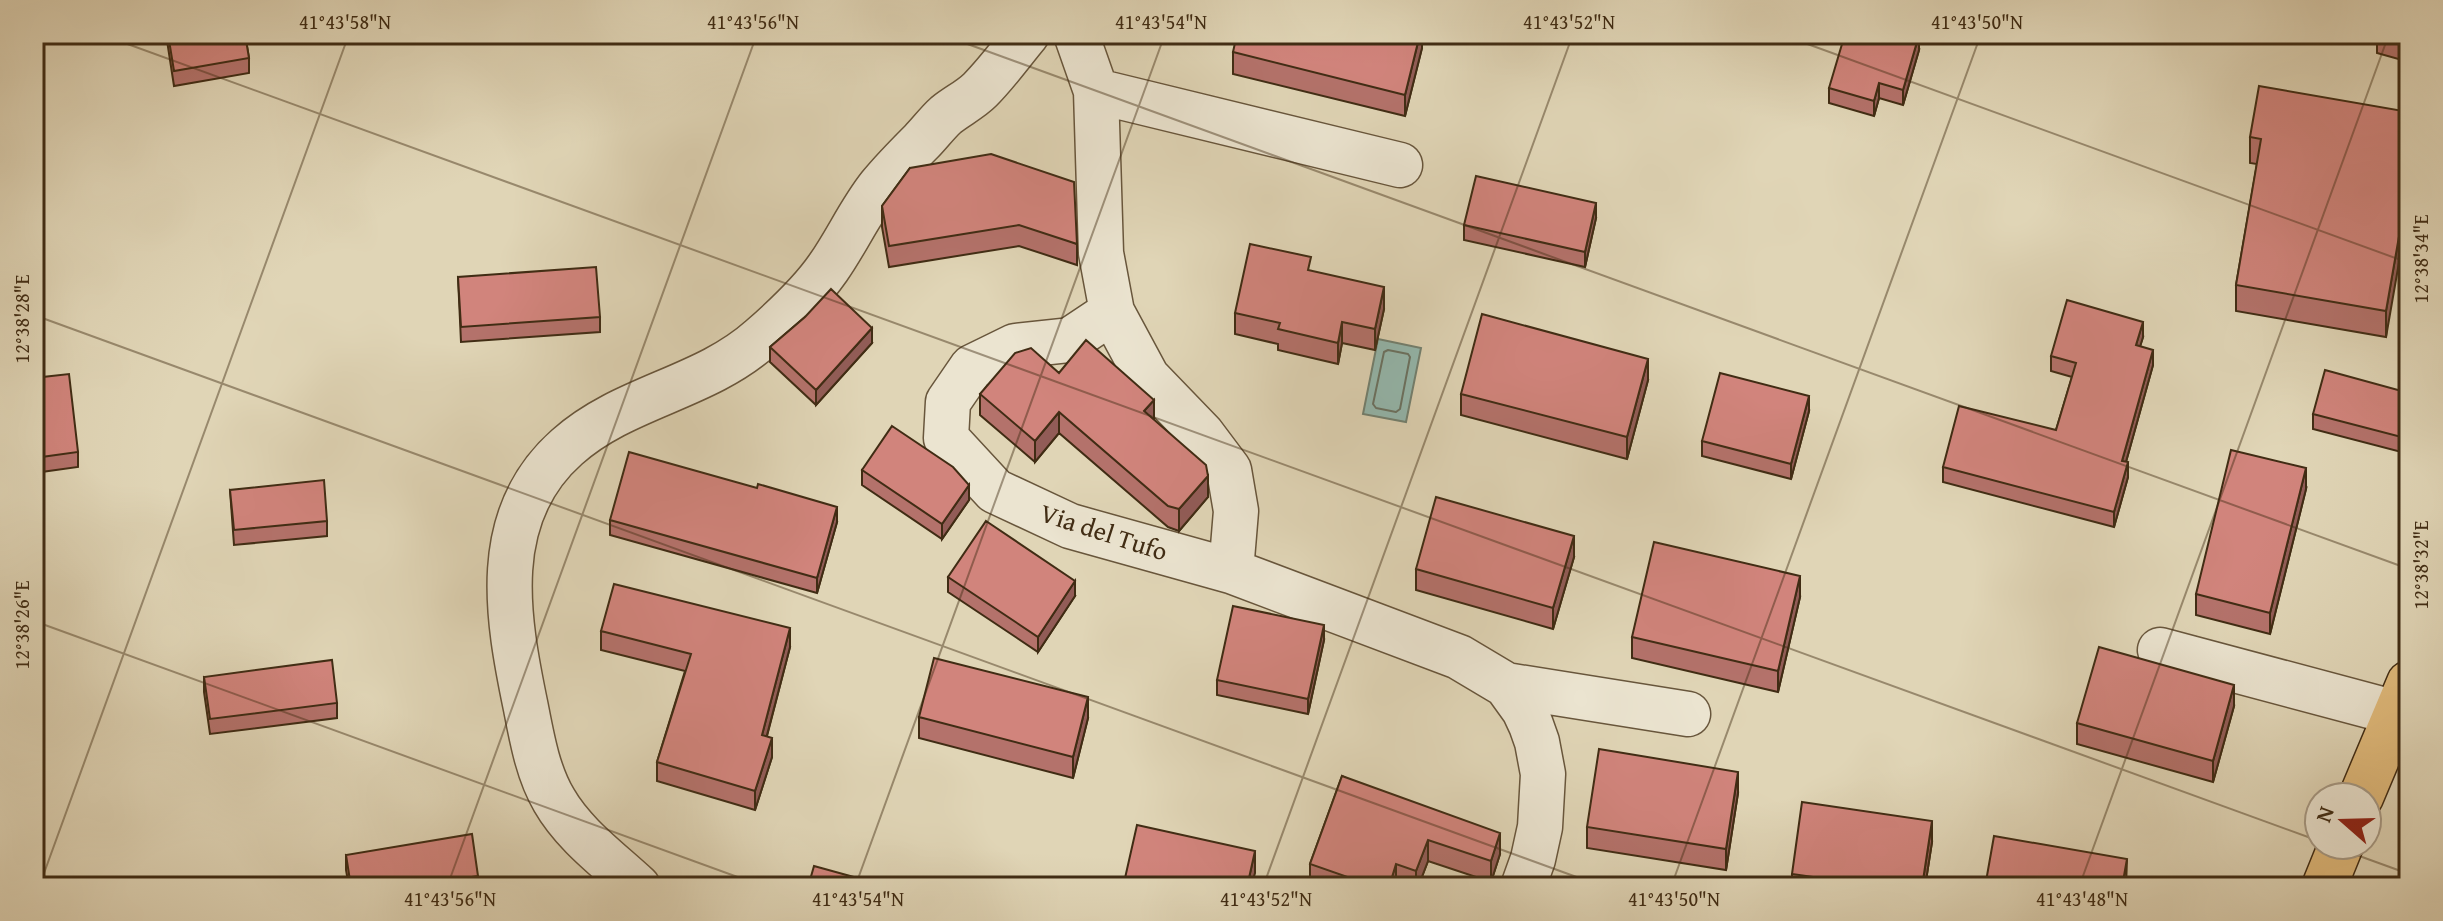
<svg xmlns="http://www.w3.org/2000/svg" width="2443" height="921" viewBox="0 0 2443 921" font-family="'Gentium Book Plus',serif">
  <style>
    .water { fill: #94b9af; stroke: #728171; stroke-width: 2 }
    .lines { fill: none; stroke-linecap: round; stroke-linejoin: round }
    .shore { stroke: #6a7262; stroke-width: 2 }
    .minor-casing { stroke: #68563c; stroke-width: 47 }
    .major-casing { stroke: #402c14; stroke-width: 47 }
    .minor { stroke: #ebe4d0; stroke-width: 44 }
    .major { stroke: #e0ba7b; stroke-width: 44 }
    .wall { fill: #b4726b; stroke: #402c14; stroke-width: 2 }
    .shaded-wall { fill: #925c57; stroke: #402c14; stroke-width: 2 }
    .building { fill: #d1847c; stroke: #402c14; stroke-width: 2 }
    .ticks { fill: none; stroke: #402c14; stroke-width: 2; stroke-opacity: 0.45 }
    .labels { text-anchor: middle; stroke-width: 6; stroke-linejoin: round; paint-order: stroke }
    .street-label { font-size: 26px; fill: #402c14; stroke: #ebe4d0 }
    .neatline { fill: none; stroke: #402c14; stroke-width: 3 }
    .ticks-label { font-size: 20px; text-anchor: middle; fill: #402c14 }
  </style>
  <rect width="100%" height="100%" fill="#e0d5b6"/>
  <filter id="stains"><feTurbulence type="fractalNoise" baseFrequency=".0025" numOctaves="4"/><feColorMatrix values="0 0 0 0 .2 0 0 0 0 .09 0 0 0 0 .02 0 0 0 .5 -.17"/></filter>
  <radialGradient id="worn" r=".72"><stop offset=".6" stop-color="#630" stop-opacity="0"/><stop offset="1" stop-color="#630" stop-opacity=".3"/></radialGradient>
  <!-- water -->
  <path class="water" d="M1378,339L1421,348L1406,422L1363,414Z"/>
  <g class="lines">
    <!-- shore -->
    <path class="shore" d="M1388,350L1408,354L1410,357L1400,409L1396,412L1376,408L1373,404L1384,352Z"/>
    <defs>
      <path id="minor" d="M1076,34L1096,91L1101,253L1112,312L1147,377L1202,434L1229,470L1236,511L1231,571
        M1096,91L1400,165
        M1112,312L1070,340L1015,346L972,367L948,402L946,438L995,491L1070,526L1231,571L1459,657L1506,685L1524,710L1531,725L1537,742L1543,774L1540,827L1533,859L1523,887
        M2160,650L2396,713
        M1506,685L1688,714
        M638,887C609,860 574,835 554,800C538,773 532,739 526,708C507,617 489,516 567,447C624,396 704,389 761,338C785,317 810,294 828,268C847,241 860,211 880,186C893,170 907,156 921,142C930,133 937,123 946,115C957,106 970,100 980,90C997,73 1012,52 1027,34"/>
      <path id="major" d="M2361,797L2409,683
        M2324,887L2341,845"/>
    </defs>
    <!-- minor casing -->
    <use href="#minor" class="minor-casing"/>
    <!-- major casing -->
    <use href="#major" class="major-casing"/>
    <!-- minor -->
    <use href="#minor" class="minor"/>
    <!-- major -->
    <use href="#major" class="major"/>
  </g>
  <!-- wall -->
  <path class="wall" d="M166,34H245L249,58V73L174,86Z
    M1422,34V48L1405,116L1233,74V52Z
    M2377,34H2409V62L2377,53Z
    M1919,50L1903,105L1879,98L1874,116L1829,103V88Z
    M2409,112L2386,337L2236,311V285L2257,164L2250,163V137Z
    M910,168L1077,244V265L1019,246L889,267L882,227V206Z
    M1596,218L1585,267L1464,240V225Z
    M1311,271L1384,309L1375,350L1342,343L1338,364L1278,350V344L1235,334V313Z
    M458,277L600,317V332L461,342Z
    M805,317L872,343L816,405L770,362V347Z
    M2143,337L2140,346L2153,365L2126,462L2128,477L2114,527L1943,482V467L2056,430L2072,377L2051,371V356Z
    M1059,373L1154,420L1208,497L1179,531L1168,527L1059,433L1035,462L980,415V394Z
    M34,378L78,452V467L34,473Z
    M1648,380L1627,459L1461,415V394Z
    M2409,393V454L2313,429V414Z
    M1809,411L1791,479L1702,456V441Z
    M862,470L969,500L942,539L862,485Z
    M2306,489L2270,634L2196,615V594Z
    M230,490L327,521V536L234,545Z
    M610,520L837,522L817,593L610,535Z
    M1574,557L1553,629L1416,590V569Z
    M948,577L1075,596L1038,652L948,592Z
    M1800,597L1778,692L1632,658V637Z
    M601,631L790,647L767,736L772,757L755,810L657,781V762L685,671L601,650Z
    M1324,640L1308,714L1217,695V680Z
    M204,677L337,703V718L210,734L204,692Z
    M2234,706L2213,782L2077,744V723Z
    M919,717L1088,718L1073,778L919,738Z
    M1342,776L1500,854L1491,882L1428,861L1418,887H1402L1396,885V887H1316L1310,885V864Z
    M1738,793L1726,870L1587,848V827Z
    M1932,842L1925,887H1792V874Z
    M346,855L478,876V887H349L346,870Z"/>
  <!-- shaded-wall -->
  <path class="shaded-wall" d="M1420,34H1422V48L1405,116V95Z
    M1919,35V50L1903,105V90Z
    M1879,83V98L1874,116V101Z
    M2409,179V205L2386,337V311Z
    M1596,203V218L1585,267V252Z
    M1384,287V309L1375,350V329Z
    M1342,322V343L1338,364V343Z
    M2143,322V337L2136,360V345Z
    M872,328V343L816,405V390Z
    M2153,350V365L2122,476V461Z
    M1648,359V380L1627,459V437Z
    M1809,396V411L1791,479V464Z
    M1154,400V421L1144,411Z
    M1059,412V433L1035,462V441Z
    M2128,462V477L2114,527V512Z
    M2306,468V489L2270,634V613Z
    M1208,476V497L1179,531V509Z
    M969,485V500L942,539V524Z
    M837,507V522L817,593V578Z
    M1574,536V557L1553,629V608Z
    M1800,576V597L1778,692V671Z
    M1075,581V596L1038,652V637Z
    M1324,625V640L1308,714V699Z
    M790,628V647L762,754V735Z
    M2234,685V706L2213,782V761Z
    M1088,697V718L1073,778V757Z
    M772,738V757L755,810V791Z
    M1738,772V793L1726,870V849Z
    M1932,821V842L1925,887H1922Z
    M1500,833V854L1491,882V861Z
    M1428,840V861L1418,887H1416V871Z
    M1255,851V873L1251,887H1247Z
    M2127,859L2126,887H2122Z
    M1396,864V887H1389Z"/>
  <!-- building -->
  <path class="building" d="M168,34H245L249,58L174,71Z
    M1237,34H1420L1405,95L1233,52Z
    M1845,34H1868L1872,35V34H1914L1919,35L1903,90L1879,83L1874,101L1829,88Z
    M2386,34H2409V41Z
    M2259,86L2409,112V179L2386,311L2236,285L2261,139L2250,137Z
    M991,154L1074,182L1077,244L1019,225L889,246L882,206L910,168Z
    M1476,176L1596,203L1585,252L1464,225Z
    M1250,244L1311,257L1308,270L1384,287L1375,329L1342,322L1338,343L1278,329L1280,323L1235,313Z
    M596,267L600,317L461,327L458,277Z
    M831,289L872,328L816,390L770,347L805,317Z
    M2067,300L2143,322L2136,345L2153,350L2122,461L2128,462L2114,512L1943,467L1959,406L2056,430L2076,363L2051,356Z
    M1482,314L1648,359L1627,437L1461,394Z
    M1086,340L1154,400L1144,411L1206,465L1208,476L1179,509L1168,506L1059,412L1035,441L980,394L1015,353L1031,348L1059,373Z
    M2325,370L2409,393V439L2313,414Z
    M1720,373L1809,396L1791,464L1702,441Z
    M69,374L78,452L34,458V378Z
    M892,426L953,467L969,485L942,524L862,470Z
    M2231,450L2306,468L2270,613L2196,594Z
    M629,452L757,488L758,484L837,507L817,578L610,520Z
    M324,480L327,521L234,530L230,490Z
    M1436,497L1574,536L1553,608L1416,569Z
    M986,521L1075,581L1038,637L948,577Z
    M1654,542L1800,576L1778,671L1632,637Z
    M614,584L790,628L762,735L772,738L755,791L657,762L691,654L601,631Z
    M1233,606L1324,625L1308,699L1217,680Z
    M2099,647L2234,685L2213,761L2077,723Z
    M934,658L1088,697L1073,757L919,717Z
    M332,660L337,703L210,719L204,677Z
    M1599,749L1738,772L1726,849L1587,827Z
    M1342,776L1500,833L1491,861L1428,840L1416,871L1396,864L1389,887H1376L1310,864Z
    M1802,802L1932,821L1922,887H1883L1792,874Z
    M1137,825L1255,851L1247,887H1123Z
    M472,834L478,876L407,887H351L346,855Z
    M1994,836L2127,859L2122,887H1985Z
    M814,866L890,887H808Z"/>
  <!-- ticks -->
  <path class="ticks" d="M100,34L2319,841M940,34L2409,569M1780,34L2409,263M34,315L1604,887M34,621L765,887M2329,845L2409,874M39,887L349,34M447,887L757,34M855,887L1165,34M1263,887L1573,34M1671,887L1981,34M2079,887L2389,34"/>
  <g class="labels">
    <!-- street labels -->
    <g class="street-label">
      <text transform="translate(1104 532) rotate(18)" y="9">Via del Tufo</text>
    </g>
  </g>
  <!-- margin -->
  <rect width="2443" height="921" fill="none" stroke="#e0d5b6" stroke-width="88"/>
  <!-- north arrow -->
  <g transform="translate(2343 821) rotate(290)"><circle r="38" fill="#ebe4d0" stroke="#a79a85" stroke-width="2"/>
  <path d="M0-6L14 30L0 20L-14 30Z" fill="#8f2418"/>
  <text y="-12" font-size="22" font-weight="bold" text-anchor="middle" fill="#402c14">N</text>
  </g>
  <rect x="44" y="44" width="2355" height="833" class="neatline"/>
  <g class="ticks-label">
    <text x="345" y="29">41°43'58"N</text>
    <text x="753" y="29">41°43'56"N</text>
    <text x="1161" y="29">41°43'54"N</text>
    <text x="1569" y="29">41°43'52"N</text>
    <text x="1977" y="29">41°43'50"N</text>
    <text transform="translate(2421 259) rotate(-90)" y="7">12°38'34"E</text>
    <text transform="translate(22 319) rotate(-90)" y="7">12°38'28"E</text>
    <text transform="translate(2421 565) rotate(-90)" y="7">12°38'32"E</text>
    <text transform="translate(22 625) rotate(-90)" y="7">12°38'26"E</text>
    <text x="450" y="906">41°43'56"N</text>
    <text x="858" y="906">41°43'54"N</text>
    <text x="1266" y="906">41°43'52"N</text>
    <text x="1674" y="906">41°43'50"N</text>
    <text x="2082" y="906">41°43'48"N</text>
  </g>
  <rect width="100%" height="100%" filter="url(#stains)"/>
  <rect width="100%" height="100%" fill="url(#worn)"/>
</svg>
